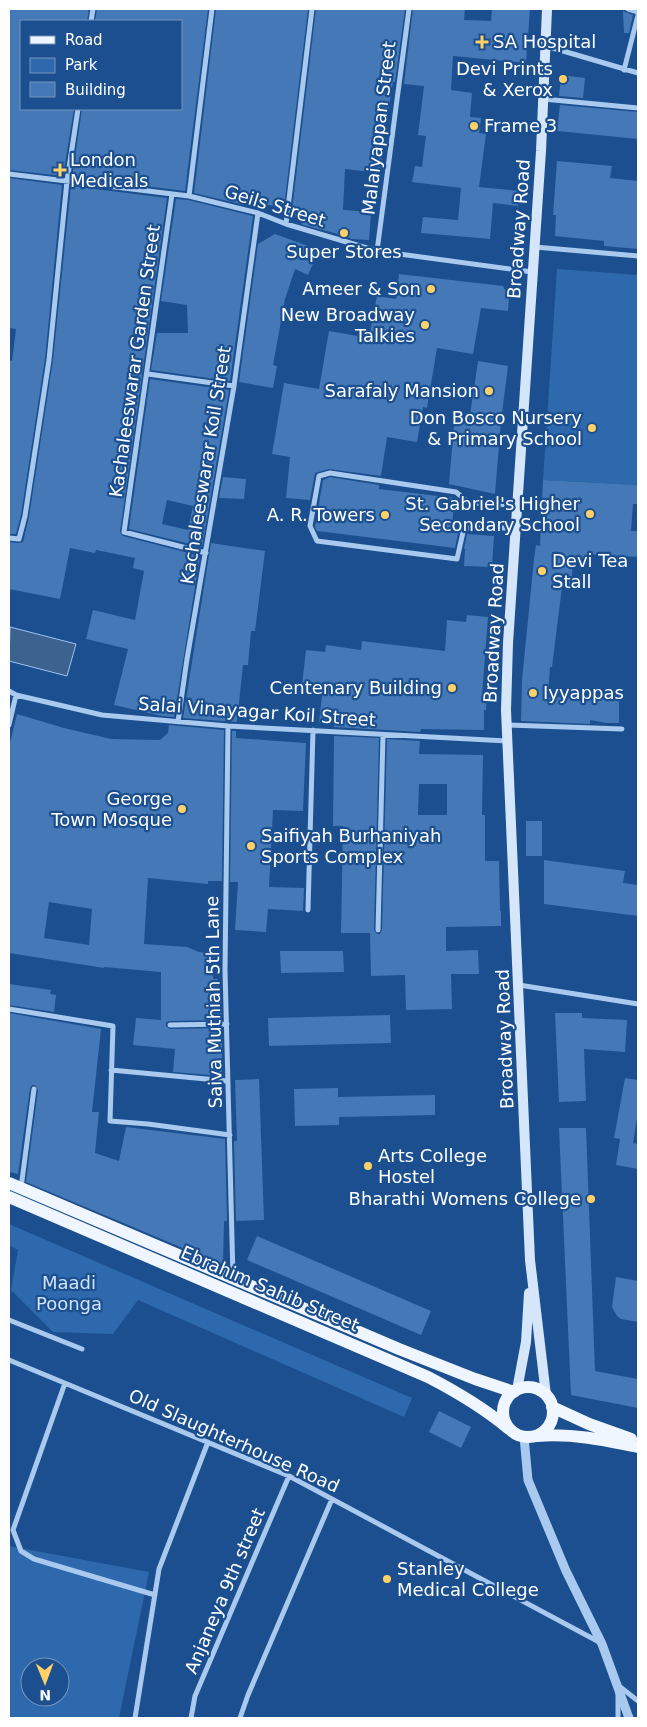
<svg xmlns="http://www.w3.org/2000/svg" width="647" height="1727" viewBox="0 0 647 1727" font-family="'DejaVu Sans',sans-serif">
  <style>
    .green { fill: #2e69ad; fill-rule: evenodd }
    .water { fill: #3c6290; stroke: #9cc4f0 }
    .building { fill: #4478b7; fill-rule: evenodd }
    .lines { fill: none; stroke-linecap: round; stroke-linejoin: round }
    .minor { stroke: #a9c9ee; stroke-width: 5 }
    .tertiary { stroke: #a9c9ee; stroke-width: 9 }
    .secondary { stroke: #d6e6fa; stroke-width: 10 }
    .primary { stroke: #f0f6ff; stroke-width: 12 }
    .poi-dot { fill: #ffd166; stroke: #1b4f8f; stroke-width: 2 }
    .labels { text-anchor: middle; stroke-width: 4.5; stroke-linejoin: round; paint-order: stroke }
    .poi-label { font-size: 18px; fill: #fff; stroke: #1b4f8f; text-anchor: end }
    .street-label { font-size: 18px; fill: #fff; stroke: #1b4f8f }
    .park-label { font-size: 18px; fill: #cfe3fa; stroke: #1b4f8f }
  </style>
  <rect width="100%" height="100%" fill="#1b4f8f"/>
  <!-- green -->
  <path class="green" d="M557,269L638,275V485L543,480Z
    M9,1224L412,1398L404,1417L138,1300L113,1334L53,1332L11,1290L18,1250L9,1245Z
    M9,1546L149,1572L119,1718H9ZM30,1667H60V1697H30Z"/>
  <!-- water -->
  <path class="water" d="M10,627L76,644L67,676L9,661Z"/>
  <!-- building -->
  <path class="building" d="M9,9H89L87,21H21V109H74L63,176L9,170Z
    M97,9H208L185,191L72,177L82,109H181V21H95Z
    M216,9H308L285,199L275,206L258,203L257,208L194,193Z
    M316,9H405L395,82H393L384,137L380,173L345,169L343,210L371,212L369,240L351,239L346,236L303,225L293,214L292,210Z
    M413,9H465L464,20L491,21L492,9H530L526,63L453,56L451,90L472,93L470,117L481,118L479,133L486,134L479,187L519,191L518,206L493,203L490,239L421,233L423,217L458,220L461,188L412,182L415,166L422,167L426,136L418,135L424,86L404,84Z
    M623,11L633,15L629,33H624Z
    M561,75L585,78L583,98L559,96Z
    M560,105L638,112V139L557,131Z
    M557,161L612,166L610,178L638,181V249L604,246V241L555,236L556,215H553Z
    M9,178L62,185L45,359L21,515L16,534H9V360L12,361L16,329L9,328Z
    M71,186L167,198L120,532L123,536L200,556L174,717L162,716L114,705L128,649L86,639L93,610L135,620L144,571L133,568L135,558L96,550L95,553L70,548L60,599L9,589V542L19,543L23,542L29,517L53,360Z
    M176,199L188,200L253,216L230,381L151,370L157,333H188L187,305L161,301Z
    M275,234L319,250L308,275L295,269L285,299L273,365L277,366L273,388L239,382L258,244Z
    M399,274L503,286L509,297L508,311L481,308L473,354L437,348L427,408L423,407L417,442L387,437L381,476L329,469L315,473L310,500L286,498L290,457L272,454L284,383L319,389L329,331L369,338L377,296L396,299Z
    M478,361L508,366L501,421L495,494L449,484L455,413L470,415Z
    M150,379L229,390L202,547L129,529ZM167,500L193,506L188,530L162,524Z
    M223,477L246,479L244,499L219,498Z
    M330,477L379,485V489L455,498L451,533H458L455,548L317,531L315,527L323,480Z
    M543,480L638,485V504H633L631,531H638V557L588,554V561L573,560L571,589L562,587L552,667H550L548,697L619,699V723H606L590,720V724L521,721L522,680L534,559L536,545L540,546Z
    M467,534L494,536L492,567L464,566L465,549H464Z
    M211,543L265,551L255,631H251L248,665H243L237,722L183,718Z
    M467,615L488,617L482,696H487L486,710H484V730L421,729L420,732L334,727V723L319,722L323,687L302,685L306,650L325,652L326,645L361,650L362,641L445,651L447,620L466,622Z
    M17,714L64,728L111,739L160,740L168,733L169,725L224,730L222,881H208V884L148,878L144,944L187,947L199,952L215,954L213,979H218V993H221L222,1020L170,1021L166,1022V1026L170,1029L222,1028V1076L173,1072L175,1049L133,1045L136,1018L161,1020V972L104,967V968L9,953V747ZM49,902L92,909L89,945L44,938Z
    M232,731H236V738L306,743L303,811L273,810L269,887L304,888L303,911L268,909L266,932L235,930L238,882H230Z
    M334,736L379,738L374,930L377,934H380L382,930L387,739L420,741L419,754L483,755L482,815H485V861H499L500,911H501V926L446,927V951L478,950L479,974H451L452,1009L406,1010L405,975L371,976L370,933H341L343,826H333ZM419,784H447V815H418Z
    M526,821H542V856H526Z
    M544,860L625,871L623,883L638,885V916L544,904Z
    M280,951H343L344,972L281,973Z
    M9,984L51,990L50,994L56,995L54,1012L9,1005Z
    M9,1013L101,1029L92,1112H99L95,1153L119,1161L126,1127L225,1139L227,1221H224L223,1265L26,1182L38,1090L35,1085H32L30,1088L18,1174L9,1172Z
    M555,1013H582V1018L627,1020L625,1052L584,1049L586,1101L559,1102Z
    M390,1015L391,1043L269,1046L268,1018Z
    M625,1078L638,1080V1112L633,1143L638,1144V1169L616,1165L620,1139L614,1138Z
    M259,1079L264,1220L236,1221L234,1141H237L235,1080Z
    M338,1088V1097L435,1095V1115L339,1117V1125L295,1126L294,1089Z
    M559,1128H586L595,1371L638,1379V1408L571,1395Z
    M257,1236L431,1311L421,1335L247,1260Z
    M616,1277L638,1281V1322L621,1319L617,1316L612,1307Z
    M439,1411L471,1427L461,1448L429,1432Z"/>
  <g class="lines">
    <!-- minor -->
    <path class="minor" d="M628,9L638,12
      M91,21L93,9
      M546,46L638,73
      M624,70L638,15
      M543,99L638,108
      M9,174L189,196L258,213L286,224L377,251L532,272
      M172,194L124,532L206,553
      M189,196L212,9
      M286,224L312,9
      M535,247L638,256
      M377,251L409,9
      M148,374L234,386
      M516,528H464L457,559L317,541L310,526L319,476L330,473L456,492L469,503L517,505
      M9,538L19,539L25,516L49,360L67,181L78,109
      M9,691L16,695L102,715L228,726L507,741
      M178,722L187,659L234,386L258,213
      M9,725L16,695
      M506,725L622,729
      M228,726L225,970L233,1277
      M308,910L313,730
      M378,930L383,735
      M519,985L638,1004
      M9,1009L113,1026L110,1121L148,1124L230,1135
      M170,1025L227,1024
      M111,1070L227,1081
      M21,1188L34,1089
      M9,1320L82,1349
      M9,1360L289,1476L601,1643
      M65,1383L13,1530L21,1551L34,1559L155,1595
      M619,1686L638,1701
      M618,1693V1718
      M135,1718L159,1569L208,1442
      M191,1718L195,1696L289,1476
      M240,1718L248,1695L332,1499"/>
    <!-- tertiary -->
    <path class="tertiary" d="M524,1437L528,1480L566,1571L602,1644L629,1718"/>
    <!-- secondary -->
    <path class="secondary" d="M517,1390L526,1342L529,1293
      M546,1395L530,1260L506,710L508,643L541,151L547,9"/>
    <!-- primary -->
    <path class="primary" d="M9,1183L399,1349L475,1379L514,1392
      M9,1197L428,1377C457,1392 484,1408 509,1429
      M503 1412a25 25 0 1 1 50 0a25 25 0 1 1-50 0Z
      M552,1407L589,1424L631,1439
      M537,1436C571,1433 605,1440 638,1447"/>
  </g>
  <!-- markers -->
  <g class="poi-dot">
    <path d="M479.5 34.5h5v5h5v5h-5v5h-5v-5h-5v-5h5z"/>
    <circle cx="563" cy="79" r="5"/>
    <circle cx="474" cy="126" r="5"/>
    <path d="M57.5 162.5h5v5h5v5h-5v5h-5v-5h-5v-5h5z"/>
    <circle cx="344" cy="233" r="5"/>
    <circle cx="431" cy="289" r="5"/>
    <circle cx="425" cy="325" r="5"/>
    <circle cx="489" cy="391" r="5"/>
    <circle cx="592" cy="428" r="5"/>
    <circle cx="590" cy="514" r="5"/>
    <circle cx="385" cy="515" r="5"/>
    <circle cx="542" cy="571" r="5"/>
    <circle cx="452" cy="688" r="5"/>
    <circle cx="533" cy="693" r="5"/>
    <circle cx="182" cy="809" r="5"/>
    <circle cx="251" cy="846" r="5"/>
    <circle cx="368" cy="1166" r="5"/>
    <circle cx="591" cy="1199" r="5"/>
    <circle cx="387" cy="1579" r="5"/>
  </g>
  <g class="labels">
    <!-- poi labels -->
    <g class="poi-label">
      <text x="493" y="48" text-anchor="start">SA Hospital</text>
      <text x="553" y="75">Devi Prints<tspan x="553" dy="21">&amp; Xerox</tspan></text>
      <text x="484" y="132" text-anchor="start">Frame 3</text>
      <text x="70" y="166" text-anchor="start">London<tspan x="70" dy="21">Medicals</tspan></text>
      <text x="344" y="258" text-anchor="middle">Super Stores</text>
      <text x="421" y="295">Ameer &amp; Son</text>
      <text x="415" y="321">New Broadway<tspan x="415" dy="21">Talkies</tspan></text>
      <text x="479" y="397">Sarafaly Mansion</text>
      <text x="582" y="424">Don Bosco Nursery<tspan x="582" dy="21">&amp; Primary School</tspan></text>
      <text x="580" y="510">St. Gabriel's Higher<tspan x="580" dy="21">Secondary School</tspan></text>
      <text x="375" y="521">A. R. Towers</text>
      <text x="552" y="567" text-anchor="start">Devi Tea<tspan x="552" dy="21">Stall</tspan></text>
      <text x="442" y="694">Centenary Building</text>
      <text x="543" y="699" text-anchor="start">Iyyappas</text>
      <text x="172" y="805">George<tspan x="172" dy="21">Town Mosque</tspan></text>
      <text x="261" y="842" text-anchor="start">Saifiyah Burhaniyah<tspan x="261" dy="21">Sports Complex</tspan></text>
      <text x="378" y="1162" text-anchor="start">Arts College<tspan x="378" dy="21">Hostel</tspan></text>
      <text x="581" y="1205">Bharathi Womens College</text>
      <text x="397" y="1575" text-anchor="start">Stanley<tspan x="397" dy="21">Medical College</tspan></text>
    </g>
    <!-- street labels -->
    <g class="street-label">
      <text transform="translate(379 128) rotate(-83)" y="6">Malaiyappan Street</text>
      <text transform="translate(275 206) rotate(17)" y="6">Geils Street</text>
      <text transform="translate(519 229) rotate(-86)" y="6">Broadway Road</text>
      <text transform="translate(135 361) rotate(-82)" y="6">Kachaleeswarar Garden Street</text>
      <text transform="translate(206 465) rotate(-81)" y="6">Kachaleeswarar Koil Street</text>
      <text transform="translate(494 633) rotate(-87)" y="6">Broadway Road</text>
      <text transform="translate(257 712) rotate(4)" y="6">Salai Vinayagar Koil Street</text>
      <text transform="translate(214 1002) rotate(-91)" y="6">Saiva Muthiah 5th Lane</text>
      <text transform="translate(505 1039) rotate(-92)" y="6">Broadway Road</text>
      <text transform="translate(270 1289) rotate(23)" y="6">Ebrahim Sahib Street</text>
      <text transform="translate(234 1441) rotate(24)" y="6">Old Slaughterhouse Road</text>
      <text transform="translate(225 1591) rotate(-67)" y="6">Anjaneya 9th street</text>
    </g>
    <!-- park labels -->
    <g class="park-label">
      <text x="69" y="1289">Maadi<tspan x="69" dy="21">Poonga</tspan></text>
    </g>
  </g>
  <!-- border -->
  <rect width="647" height="1727" fill="none" stroke="#ffffff" stroke-width="20"/>
  <!-- legend -->
  <rect x="20" y="20" width="162" height="90" fill="#1b4f8f" stroke="#7695bc"/>
  <rect x="30" y="36" width="25" height="8" fill="#f0f6ff" stroke="#7695bc"/>
  <text x="65" y="45" font-size="15" fill="#ffffff">Road</text>
  <rect x="30" y="58" width="25" height="15" fill="#2e69ad" stroke="#7695bc"/>
  <text x="65" y="70" font-size="15" fill="#ffffff">Park</text>
  <rect x="30" y="82" width="25" height="15" fill="#4478b7" stroke="#7695bc"/>
  <text x="65" y="95" font-size="15" fill="#ffffff">Building</text>
  <!-- north arrow -->
  <g transform="translate(45 1682) rotate(179)"><circle r="24" fill="#1b4f8f" stroke="#7695bc"/>
  <path d="M0-4L9 19L0 12L-9 19Z" fill="#ffd166"/>
  <text y="-8" font-size="14" font-weight="bold" text-anchor="middle" fill="#ffffff">N</text>
  </g>
</svg>
